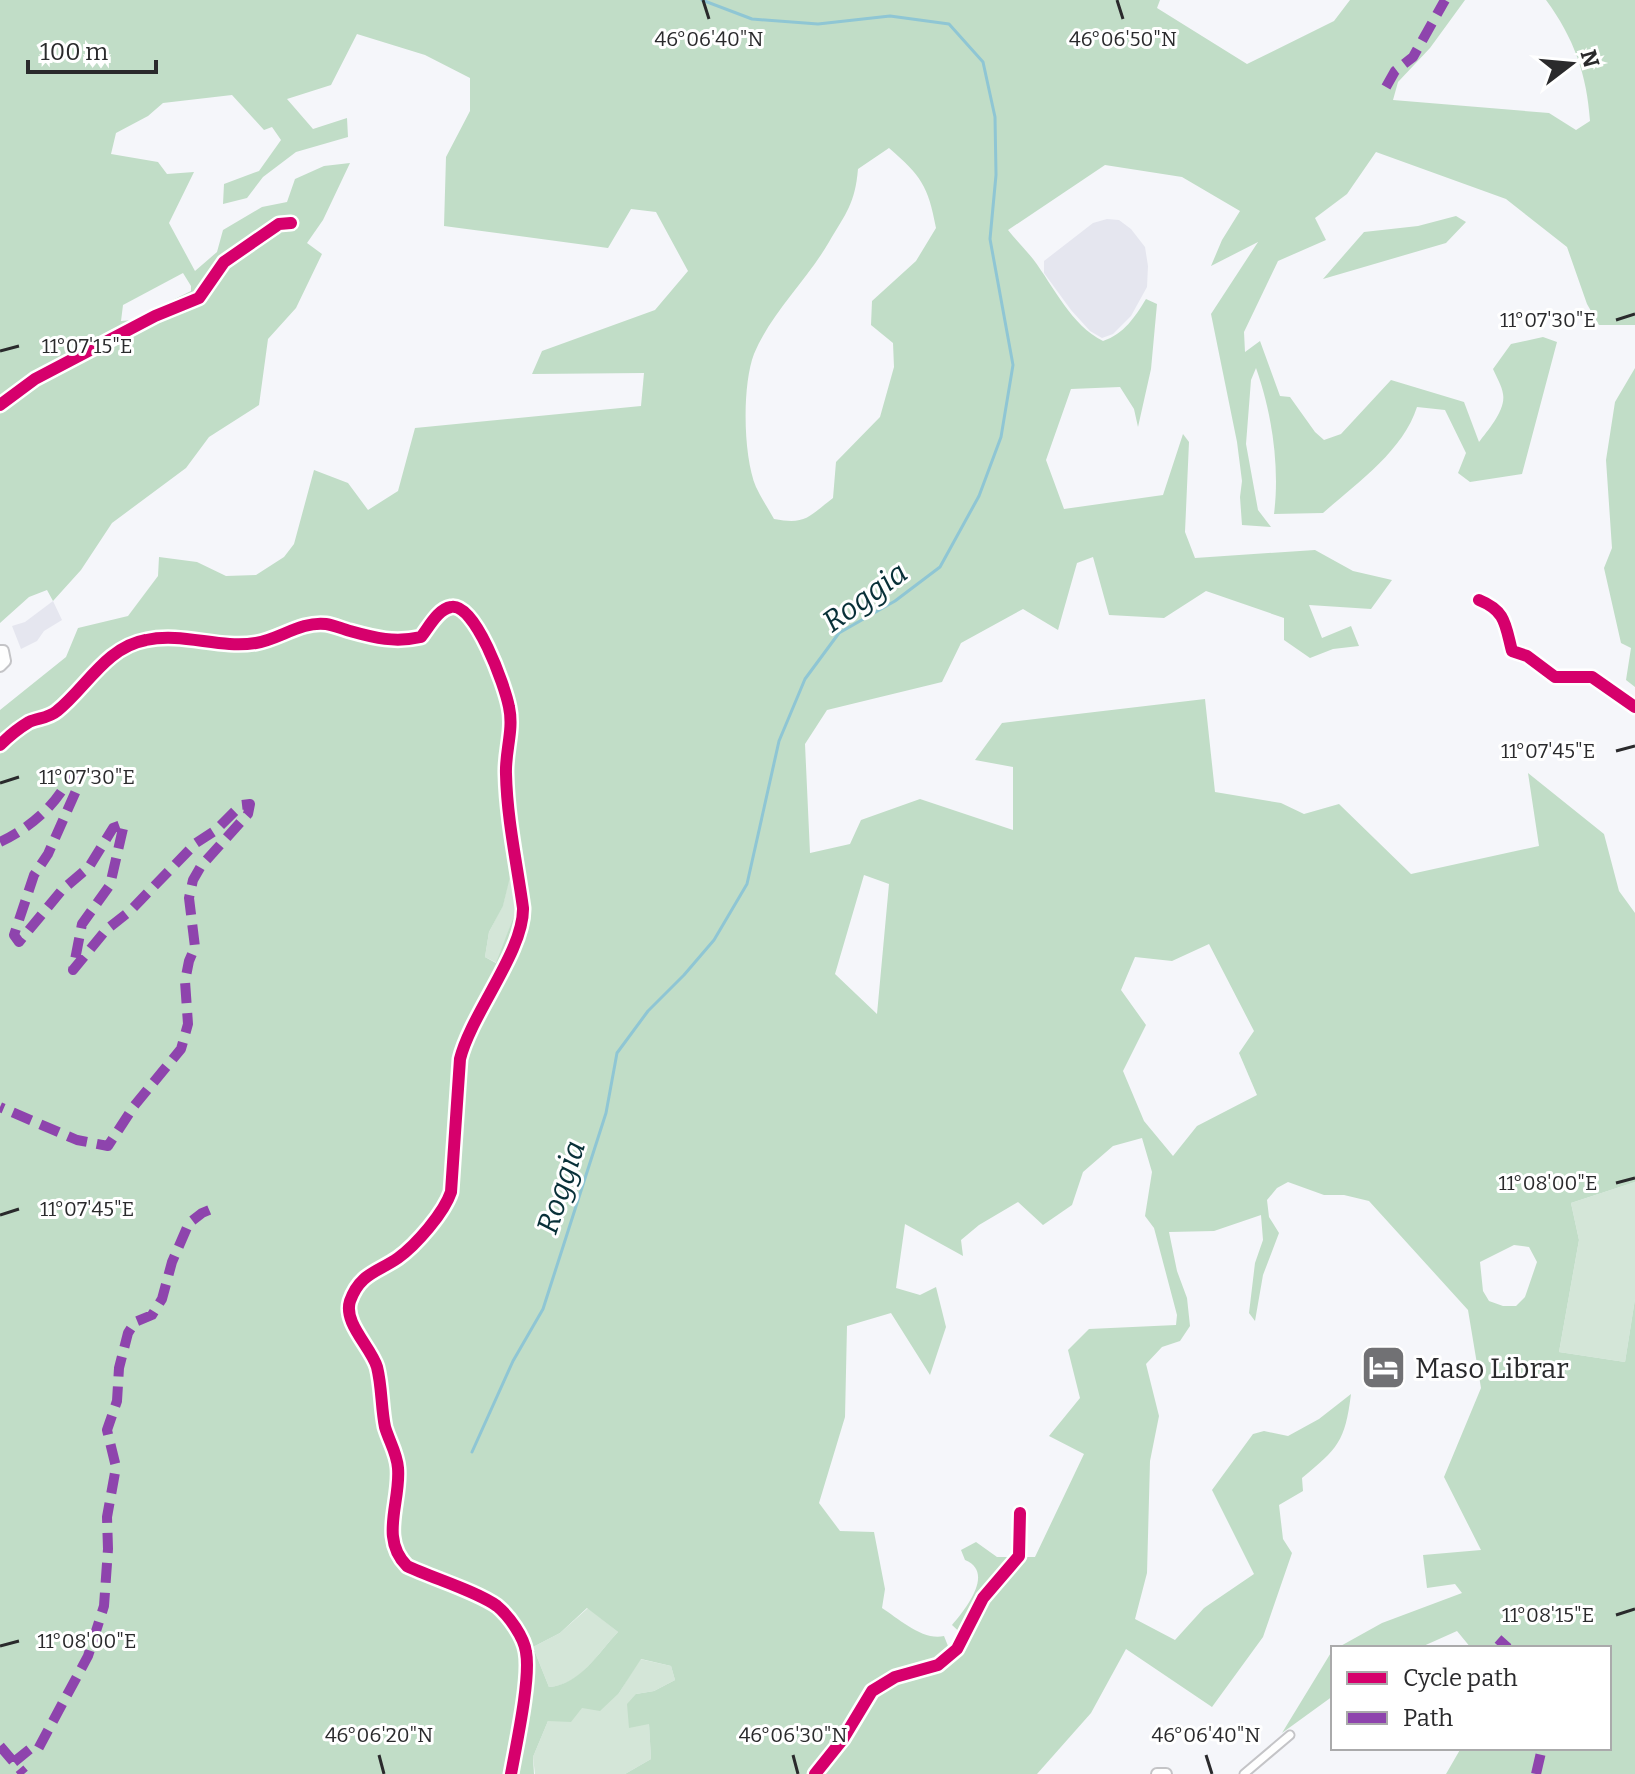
<svg xmlns="http://www.w3.org/2000/svg" width="1635" height="1774" viewBox="0 0 1635 1774" font-family="Bitter,serif">
  <style>
    .built { fill: #e5e6ef }
    .green { fill: #d4e6d8 }
    .forest { fill: #c1ddc7; fill-rule: evenodd }
    .lines { fill: none; stroke-linecap: round; stroke-linejoin: round }
    .stream { stroke: #8fc6d4; stroke-width: 3 }
    .street-casing { stroke: #c4c4c7; stroke-width: 11 }
    .secondary-casing { stroke: #c4c4c7; stroke-width: 14 }
    .street { stroke: #fefefe; stroke-width: 7 }
    .secondary { stroke: #fefefe; stroke-width: 10 }
    .quiet { stroke: #8e44ad; stroke-width: 10; stroke-dasharray: 20 10; stroke-linecap: butt }
    .cycleway-casing { stroke: #fff; stroke-width: 17 }
    .cycleway { stroke: #d6006c; stroke-width: 12 }
    .ticks { fill: none; stroke: #2a2a2c; stroke-width: 3 }
    .labels { text-anchor: middle; stroke-width: 6; stroke-linejoin: round; paint-order: stroke }
    .poi-label { font-size: 28px; fill: #2a2a2c; stroke: #fff; text-anchor: start }
    .water-label { font-size: 30px; font-style: italic; fill: #083038; stroke: #fff }
    .ticks-label { font-size: 20px; text-anchor: middle; fill: #2a2a2c; stroke: #fff; stroke-width: 6; stroke-linejoin: round; paint-order: stroke }
  </style>
  <rect width="100%" height="100%" fill="#f5f6fa"/>
  <!-- built -->
  <path class="built" d="M1107,219L1119,220L1131,229L1145,247L1148,266L1147,287L1131,316L1113,334L1102,338L1090,331L1071,310L1044,273V261L1093,223Z
    M53,601L62,620L44,631L37,641L21,649L12,626L25,622Z"/>
  <!-- green -->
  <path class="green" d="M510,874L515,913L497,963L485,957L489,932L503,905Z
    M1635,1182V1299L1625,1362L1559,1352L1579,1240L1571,1203Z
    M588,1608L618,1632C597,1654 581,1685 549,1687L533,1647L560,1633Z
    M640,1659L671,1666L675,1680L654,1691L636,1694L649,1723L651,1759L625,1774H535L533,1757L548,1721L619,1693Z"/>
  <!-- forest -->
  <path class="forest" d="M0,0H1160L1157,8L1247,64L1334,21L1350,0H1465L1430,48L1398,82L1393,100L1549,113L1576,130L1590,121C1587,75 1574,38 1546,0H1635V325H1599L1587,304L1567,247L1506,199L1376,152L1347,194L1315,218L1326,240L1278,261L1244,332L1245,352L1260,341L1280,396L1290,397L1315,432L1324,440L1341,434L1391,380L1464,402L1479,442C1488,430 1506,410 1503,394C1502,386 1496,376 1493,369L1511,344L1543,337L1557,342L1522,474L1470,482L1458,473L1466,453L1445,410L1417,407C1403,451 1357,483 1323,513L1274,514C1280,467 1272,413 1256,368L1251,380L1246,444L1258,510L1271,527L1242,525L1240,497L1242,481L1237,442L1211,314L1258,242L1211,266L1222,240L1240,211L1182,177L1105,165L1008,230C1016,240 1025,249 1033,259C1054,287 1071,325 1103,341C1124,334 1135,317 1146,299L1157,304L1151,369L1138,427L1134,409L1120,387L1071,389L1046,460L1064,509L1163,495L1183,434L1189,442L1185,532L1195,558L1315,550L1353,571L1392,580L1371,609L1309,605L1322,638L1351,626L1359,646L1333,649L1310,658L1284,640V618L1206,591L1164,618L1109,615L1093,557L1077,563L1058,630L1023,609L961,643L942,682L827,710L805,744L810,853L850,844L861,820L920,799L1013,830V767L975,760L1002,723L1205,699L1215,792L1281,803L1304,814L1339,804L1411,874L1539,846L1528,773L1604,834L1619,891L1635,913V1182L1571,1203L1579,1240L1559,1352L1625,1362L1635,1299V1774H1446L1461,1748H1609V1648H1471L1457,1631L1419,1648H1337L1382,1623L1462,1593L1455,1584L1427,1588L1423,1555L1481,1550L1444,1477L1481,1388L1468,1310L1369,1201L1344,1195H1324L1288,1182L1277,1188L1267,1200L1269,1217L1279,1233L1263,1275L1255,1321L1249,1313L1255,1263L1263,1240L1261,1215L1214,1231L1169,1232L1177,1271L1187,1298L1190,1326L1180,1341L1162,1347L1146,1364L1159,1416L1150,1461L1147,1573L1135,1619L1175,1640L1204,1608L1254,1574L1212,1490L1253,1434L1264,1431L1288,1436L1319,1419L1351,1394C1345,1442 1338,1448 1302,1478L1303,1491L1279,1505L1283,1539L1292,1553L1263,1637L1212,1707L1126,1649L1091,1713L1037,1774H625L651,1759L649,1724L629,1728L627,1704L636,1694L654,1691L675,1680L671,1666L641,1659L619,1693L600,1711L582,1708L571,1722L548,1721L533,1757L534,1774H0V710L66,657L78,628L128,616L158,576L159,557L197,562L226,576L256,575L284,557L294,544L314,470L348,483L368,510L398,491L415,428L641,406L644,373L532,374L542,351L655,310L688,271L656,212L631,209L608,248L444,226L446,157L470,111V78L425,55L357,34L331,85L287,99L313,129L347,118L348,137L296,152L263,177L247,198L223,204L224,184L259,171L281,140L272,127L264,130L232,95L163,103L148,116L116,133L111,154L158,162L167,174L194,172L169,223L195,271L217,252L223,230L262,207L287,202L295,179L324,166L350,163L323,220L307,243L322,254L296,308L268,339L259,405L209,437L186,468L112,523L81,570L53,601L47,590L29,597L0,623ZM889,148C921,176 928,185 936,228L916,261L872,301L871,325L893,343L894,367L880,417L836,462L833,498C808,517 806,525 774,519C768,508 761,498 756,487C743,456 742,385 754,354C771,313 807,280 829,242C846,213 855,204 858,169ZM183,273L191,286V291L132,320L121,321L123,305ZM864,875L889,884L877,1014L835,974ZM510,877L515,913L496,963L485,957L489,932L503,906ZM1209,944L1254,1031L1239,1053L1257,1095L1197,1126L1173,1156L1144,1121L1123,1071L1146,1025L1121,990L1135,957L1172,961ZM1142,1138L1152,1172L1145,1216L1154,1228L1177,1315L1176,1325L1089,1329L1068,1350L1080,1398L1049,1436L1084,1454L1035,1557H997L976,1542L961,1550L965,1560C995,1572 966,1609 952,1625L966,1638L962,1650L948,1646L944,1636C923,1641 899,1619 882,1608L885,1589L874,1532L840,1531L819,1503L845,1417L847,1326L891,1313L930,1375L946,1327L936,1287L920,1295L896,1288L905,1224L963,1256L961,1240L979,1225L1018,1202L1043,1225L1072,1205L1083,1172L1113,1146ZM1514,1245L1529,1247L1537,1262L1525,1297L1516,1306H1503L1489,1301L1483,1291L1480,1262ZM587,1608L618,1632C597,1654 581,1684 549,1687L533,1647L560,1633Z
    M1456,216L1466,222L1446,243L1323,279L1364,232L1418,226Z
    M1635,368V687L1626,680L1631,648L1621,643L1604,568L1612,548L1606,460L1615,402Z
    M1332,1651L1333,1696L1282,1733Z"/>
  <g class="lines">
    <!-- stream -->
    <path class="stream" d="M472,1452L513,1361L543,1309L606,1113L617,1053L648,1011L684,975L714,940L747,884L779,741L805,679L839,633L895,601L940,567L979,496L1001,437L1013,365L990,239L996,175L995,117L983,62L949,24L890,16L818,24L752,19L702,0"/>
    <defs>
      <path id="street" d="M0,405L35,379L155,316L199,298L224,262L279,224L291,223
        M1479,600C1506,611 1505,624 1512,651L1527,656L1555,677H1592L1635,707
        M815,1774L843,1739L872,1691L895,1677L938,1665L957,1649L983,1598L1019,1556L1020,1513
        M1244,1774L1290,1735"/>
      <path id="secondary" d="M0,651H3L5,661L0,666
        M0,745C8,737 19,728 29,722C38,718 49,718 57,711C86,688 106,647 146,640C183,632 219,649 256,643C280,639 301,621 326,624C334,625 342,629 350,631C375,638 395,643 421,637C429,627 438,609 451,607C475,602 505,686 509,707C514,730 505,751 506,774C507,819 517,864 523,908C524,951 471,1014 460,1059L451,1192C444,1213 416,1245 398,1258C378,1272 360,1273 350,1301C343,1323 371,1347 377,1367C382,1387 381,1407 385,1427C389,1441 397,1453 398,1468C401,1502 379,1538 407,1566C432,1578 476,1591 497,1606C509,1616 524,1637 526,1652C531,1678 516,1746 511,1774
        M1157,1774H1166"/>
    </defs>
    <!-- street casing -->
    <use href="#street" class="street-casing"/>
    <!-- secondary casing -->
    <use href="#secondary" class="secondary-casing"/>
    <!-- street -->
    <use href="#street" class="street"/>
    <!-- secondary -->
    <use href="#secondary" class="secondary"/>
    <!-- quiet -->
    <path class="quiet" d="M1386,87L1395,71L1413,57L1445,0
      M0,842C28,829 56,806 69,778H78L79,784L48,854L34,875L14,935L19,942L62,890L89,867L113,828L124,824L110,885L82,924L73,970L106,930L130,911L196,843L216,830L241,805L250,804L248,814L201,866L193,880L189,898L195,947L189,961L185,981L188,1024L181,1049L134,1106L108,1146L77,1140L0,1107
      M1498,1639L1508,1648
      M0,1746L24,1774
      M14,1762L30,1749H38L88,1656L104,1606L108,1549L107,1517L116,1467L107,1430L117,1401L119,1368L128,1333L135,1322L152,1315L162,1299L172,1262L189,1223L202,1213L214,1208
      M1536,1774L1542,1748"/>
    <defs>
      <path id="cycleway" d="M0,405L35,379L155,316L199,298L224,262L279,224L291,223
        M1479,600C1506,611 1505,624 1512,651L1527,656L1555,677H1592L1635,707
        M0,745C8,737 19,728 29,722C38,718 49,718 57,711C86,688 106,647 146,640C183,632 219,649 256,643C280,639 301,621 326,624C334,625 342,629 350,631C375,638 395,643 421,637C429,627 438,609 451,607C475,602 505,686 509,707C514,730 505,751 506,774C507,819 517,864 523,908C524,951 471,1014 460,1059L451,1192C444,1213 416,1245 398,1258C378,1272 360,1273 350,1301C343,1323 371,1347 377,1367C382,1387 381,1407 385,1427C389,1441 397,1453 398,1468C401,1502 379,1538 407,1566C432,1578 476,1591 497,1606C509,1616 524,1637 526,1652C531,1678 516,1746 511,1774
        M815,1774L843,1739L872,1691L895,1677L938,1665L957,1649L983,1598L1019,1556L1020,1513"/>
    </defs>
    <!-- cycleway casing -->
    <use href="#cycleway" class="cycleway-casing"/>
    <!-- cycleway -->
    <use href="#cycleway" class="cycleway"/>
  </g>
  <!-- ticks -->
  <path class="ticks" d="M703,0L709,19M1117,0L1123,19M1616,320L1635,314M0,351L19,346M1616,751L1635,746M0,783L19,777M1616,1183L1635,1178M0,1215L19,1209M1616,1615L1635,1609M0,1646L19,1641M379,1755L384,1774M793,1755L798,1774M1206,1755L1212,1774"/>
  <!-- icons -->
  <defs>
    <symbol id="hotel-square" viewBox="-11 -11 22 22"><rect x="-9" y="-9" width="18" height="18" rx="4" fill="#717174" stroke="#fff"/><path d="M-6-4.5h1.5V1H6V5H4.5V3h-9V5H-6ZM-4 0a1.8 1.8 0 1 1 3.6 0ZM.5 0V-2.5h3Q6-2.5 6 0Z" fill="#fff"/></symbol>
  </defs>
  <g fill-rule="evenodd">
    <use href="#hotel-square" x="1358" y="1342" width="51" height="51"/>
  </g>
  <g class="labels">
    <!-- poi labels -->
    <g class="poi-label">
      <text x="1415" y="1378">Maso Librar</text>
    </g>
    <!-- water labels -->
    <g class="water-label">
      <text transform="translate(865 597) rotate(-36)" y="10">Roggia</text>
      <text transform="translate(561 1187) rotate(-72)" y="10">Roggia</text>
    </g>
  </g>
  <g class="ticks-label">
    <text x="709" y="46">46°06'40"N</text>
    <text x="1123" y="46">46°06'50"N</text>
    <text x="1548" y="327">11°07'30"E</text>
    <text x="87" y="353">11°07'15"E</text>
    <text x="1548" y="758">11°07'45"E</text>
    <text x="87" y="784">11°07'30"E</text>
    <text x="1548" y="1190">11°08'00"E</text>
    <text x="87" y="1216">11°07'45"E</text>
    <text x="1548" y="1622">11°08'15"E</text>
    <text x="87" y="1648">11°08'00"E</text>
    <text x="379" y="1742">46°06'20"N</text>
    <text x="793" y="1742">46°06'30"N</text>
    <text x="1206" y="1742">46°06'40"N</text>
  </g>
  <!-- legend -->
  <rect x="1331" y="1646" width="280" height="104" fill="#ffffff" stroke="#aaaaab" stroke-width="2"/>
  <rect x="1347" y="1672" width="40" height="12" fill="#d6006c" stroke="#aaaaab" stroke-width="2"/>
  <text x="1403" y="1686" font-size="24" fill="#2a2a2c">Cycle path</text>
  <rect x="1347" y="1712" width="40" height="12" fill="#8e44ad" stroke="#aaaaab" stroke-width="2"/>
  <text x="1403" y="1726" font-size="24" fill="#2a2a2c">Path</text>
  <!-- north arrow -->
  <g transform="translate(1571 64) rotate(74)" stroke="#ffffff" stroke-width="6" paint-order="stroke">
  <path d="M0-6L14 30L0 20L-14 30Z" fill="#2a2a2c"/>
  <text y="-12" font-size="22" font-weight="bold" text-anchor="middle" fill="#2a2a2c">N</text>
  </g>
  <!-- scale -->
  <path d="M28 60v12h128v-12" fill="none" stroke="#2a2a2c" stroke-width="4"/>
  <text x="40" y="60" font-size="24" fill="#2a2a2c" stroke="#ffffff" stroke-width="6" paint-order="stroke">100 m</text>
</svg>
